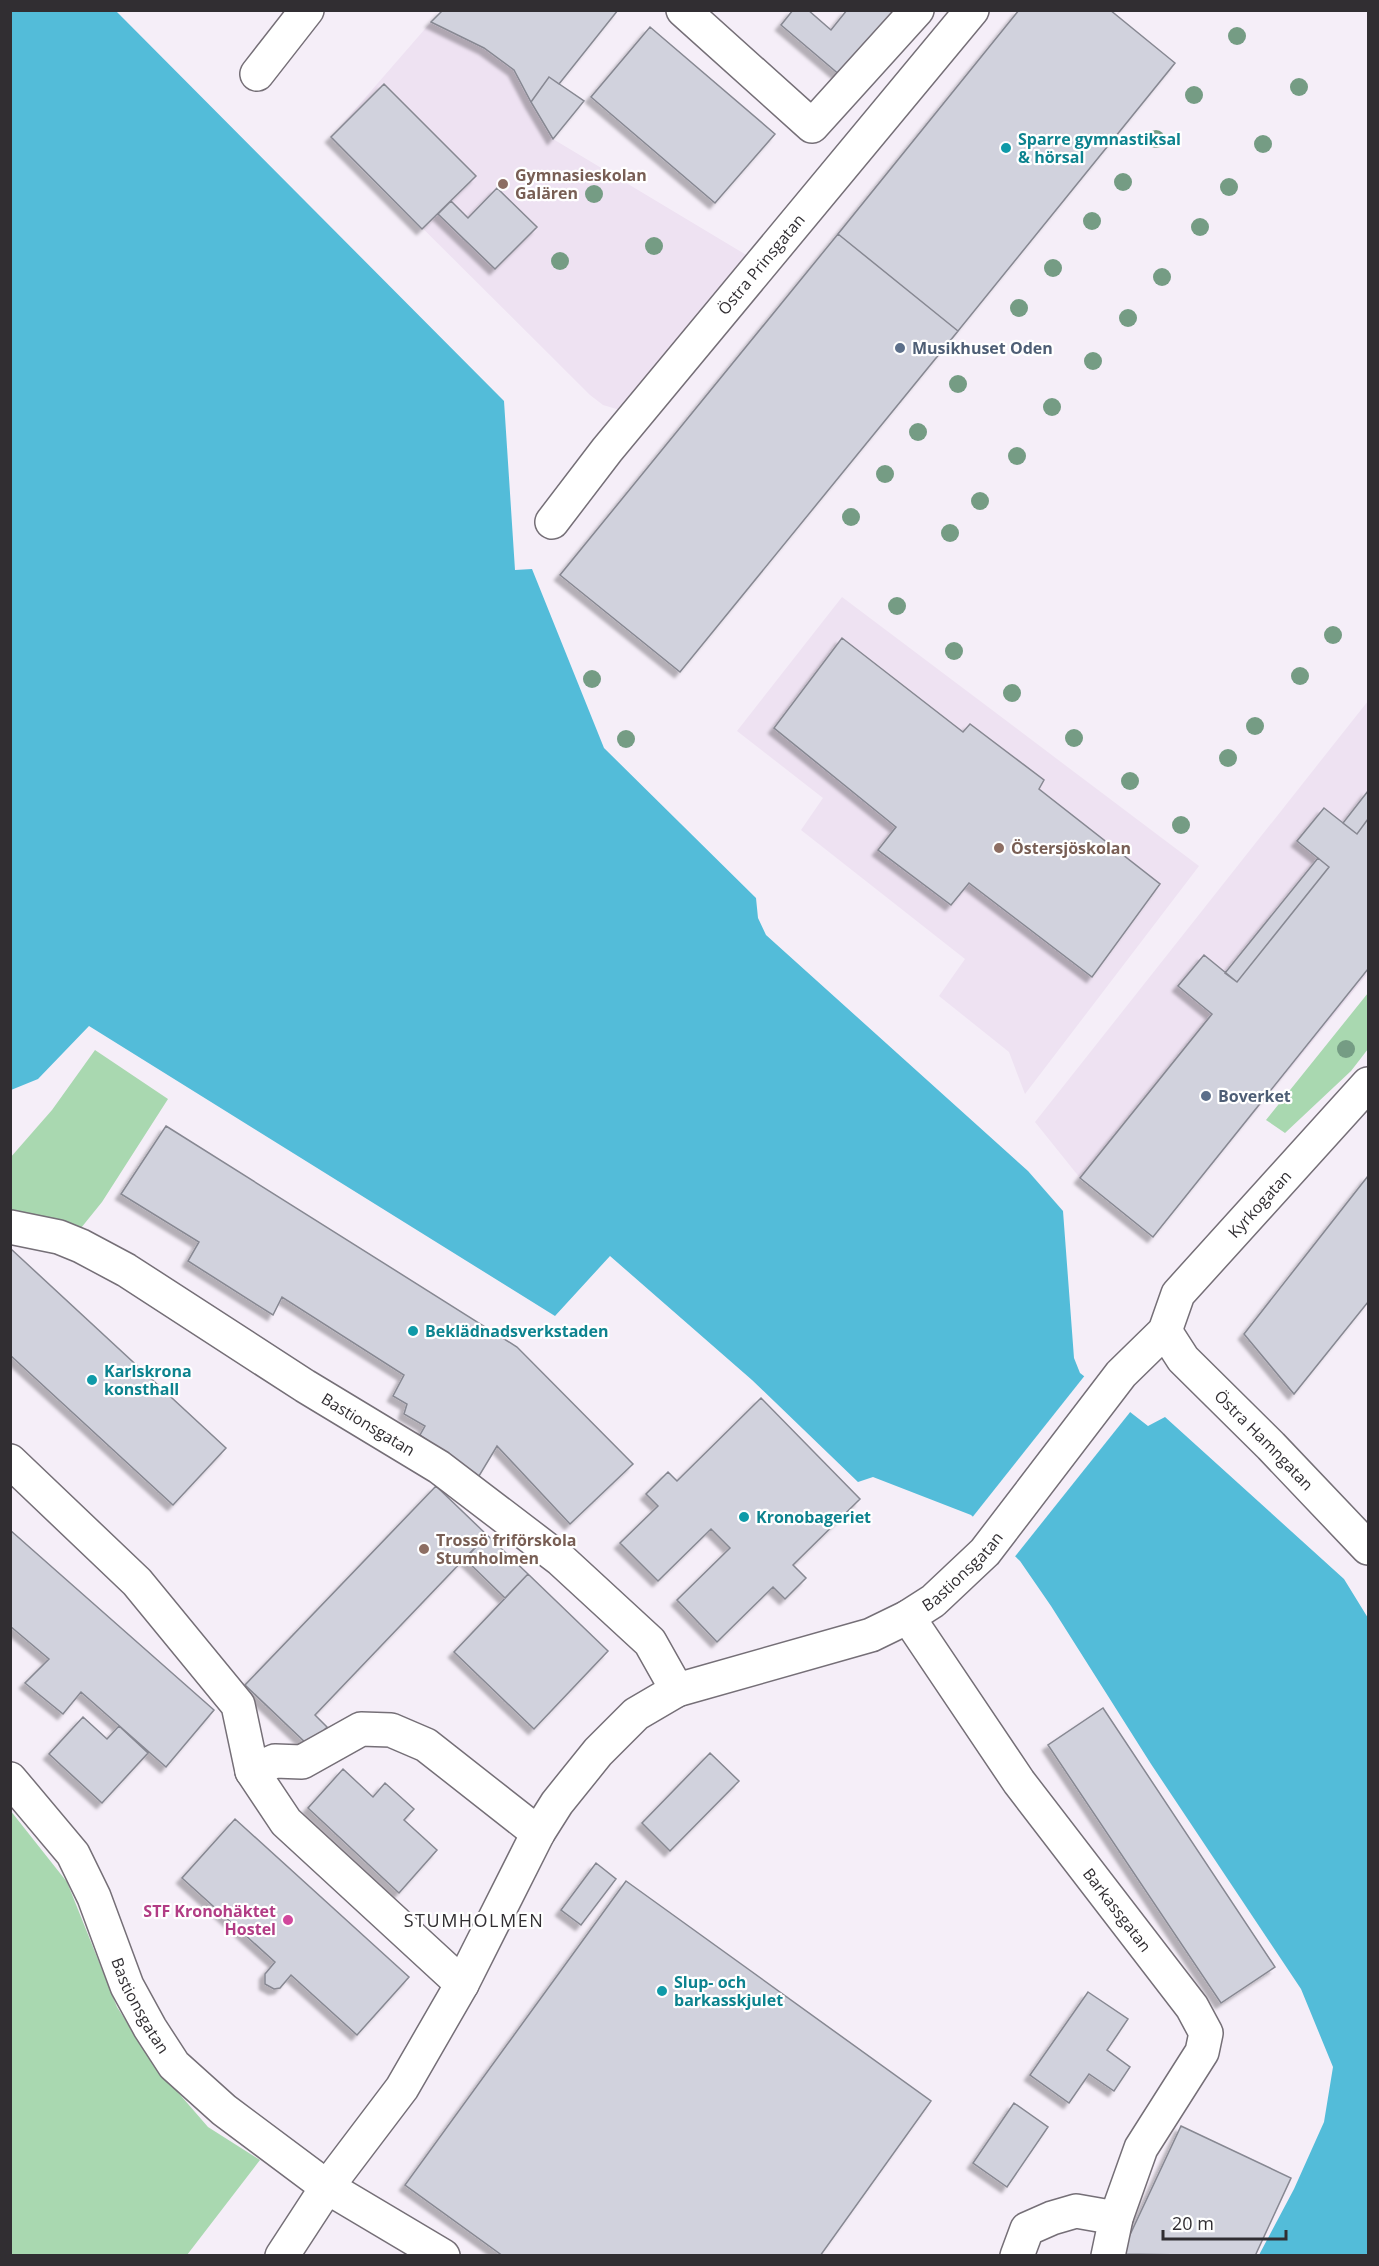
<svg xmlns="http://www.w3.org/2000/svg" width="1379" height="2266" font-family="'Open Sans',sans-serif">
  <style>
    .built { fill: #eee2f2 }
    .green { fill: #a9d8b0 }
    .water { fill: #53bcd9 }
    .pier { fill: #f5eef8 }
    .building { fill: #d1d2dd; stroke: #878892; stroke-width: 1.5; filter: url(#shadow) }
    .lines { fill: none; stroke-linecap: round; stroke-linejoin: round }
    .minor-casing { stroke: #756f77; stroke-width: 36 }
    .minor { stroke: #fff; stroke-width: 33 }
    .tree { fill: #759c84 }
    .culture-dot { fill: #0f9aa8; stroke: #fff; stroke-width: 2 }
    .education-dot { fill: #8d6e63; stroke: #fff; stroke-width: 2 }
    .service-dot { fill: #5c6f8a; stroke: #fff; stroke-width: 2 }
    .hotel-dot { fill: #d1479c; stroke: #fff; stroke-width: 2 }
    .labels { text-anchor: middle; dominant-baseline: central; stroke-width: 4.5; stroke-linejoin: round; paint-order: stroke }
    .culture-label { font-size: 16px; font-weight: bold; fill: #0d838f; stroke: #fff; text-anchor: start }
    .education-label { font-size: 16px; font-weight: bold; fill: #785e54; stroke: #fff; text-anchor: start }
    .street-label { font-size: 16px; fill: #312e32; stroke: #fff }
    .service-label { font-size: 16px; font-weight: bold; fill: #4e5e75; stroke: #fff; text-anchor: start }
    .hotel-label { font-size: 16px; font-weight: bold; fill: #b23c85; stroke: #fff; text-anchor: end }
    .neighbourhood-label { font-size: 18px; letter-spacing: 1.5px; fill: #312e32; stroke: #fff }
  </style>
  <defs>
    <filter id="shadow"><feDropShadow dx="-5.5" dy="5.5" stdDeviation="1.5" flood-color="#0004"/></filter>
  </defs>
  <rect width="100%" height="100%" fill="#f5eef8"/>
  <path class="built" d="M 431,22 L 484,48 L 514,70 L 553,139 L 748,256 L 620,410 L 603,405 L 590,395 L 331,137 Z
    M 842,597 L 1199,866 L 1025,1094 L 1009,1052 L 939,996 L 965,959 L 801,830 L 823,798 L 737,731 Z
    M 1368,701 L 1368,973 L 1153,1237 L 1080,1178 L 1035,1122 Z"/>
  <path class="green" d="M 1368,993 L 1368,1049 L 1351,1071 L 1285,1133 L 1266,1120 Z
    M 95,1050 L 168,1099 L 102,1202 L 81,1228 L 11,1214 L 10,1158 L 52,1110 Z
    M 10,1810 L 67,1882 L 117,2007 L 156,2067 L 208,2127 L 260,2160 L 187,2255 L 11,2255 Z"/>
  <path class="water" d="M 11,11 L 116,11 L 504,401 L 515,570 L 532,569 L 604,748 L 756,898 L 758,918 L 766,935 L 1028,1171 L 1063,1211 L 1074,1358 L 1080,1373 L 1148,1426 L 1165,1417 L 1344,1579 L 1368,1618 L 1368,2255 L 1259,2255 L 1294,2189 L 1324,2122 L 1333,2067 L 1301,1989 L 1151,1764 L 1051,1606 L 1020,1561 L 971,1515 L 873,1477 L 858,1482 L 752,1380 L 610,1256 L 555,1316 L 89,1026 L 38,1079 L 11,1090 Z"/>
  <path class="pier" d="M 1086,1374 L 1131,1411 L 1013,1559 L 971,1519 Z"/>
  <path class="building" d="M 443,10 L 618,10 L 559,84 L 549,77 L 531,102 L 514,70 L 484,48 L 431,22 Z
    M 793,10 L 808,10 L 831,30 L 847,10 L 897,10 L 841,76 L 781,25 Z
    M 1019,10 L 1110,10 L 1175,63 L 958,331 L 838,234 Z
    M 650,27 L 775,134 L 715,203 L 591,97 Z
    M 549,77 L 584,101 L 553,139 L 531,102 Z
    M 384,84 L 476,176 L 422,229 L 331,137 Z
    M 497,188 L 537,227 L 495,269 L 438,214 L 451,201 L 468,218 Z
    M 838,234 L 958,331 L 680,672 L 560,575 Z
    M 842,638 L 963,732 L 970,724 L 1044,780 L 1039,789 L 1160,884 L 1092,977 L 969,883 L 951,905 L 878,850 L 896,827 L 774,728 Z
    M 1368,791 L 1368,819 L 1357,834 L 1343,823 Z
    M 1324,808 L 1357,834 L 1368,819 L 1368,969 L 1153,1237 L 1080,1178 L 1212,1014 L 1178,986 L 1204,955 L 1237,982 L 1329,867 L 1297,841 Z
    M 1318,858 L 1329,867 L 1237,982 L 1225,973 Z
    M 166,1126 L 517,1347 L 633,1464 L 570,1524 L 497,1446 L 479,1476 L 420,1435 L 425,1426 L 404,1414 L 407,1404 L 393,1396 L 404,1375 L 282,1297 L 273,1315 L 188,1261 L 199,1242 L 121,1194 Z
    M 1368,1176 L 1368,1302 L 1294,1394 L 1244,1334 Z
    M 11,1249 L 226,1448 L 173,1505 L 10,1355 Z
    M 761,1398 L 860,1499 L 793,1565 L 806,1578 L 785,1599 L 773,1587 L 717,1642 L 677,1600 L 730,1548 L 711,1529 L 658,1581 L 620,1543 L 658,1506 L 646,1494 L 668,1472 L 677,1481 Z
    M 436,1486 L 487,1535 L 315,1715 L 327,1727 L 309,1746 L 245,1685 Z
    M 10,1530 L 214,1710 L 166,1767 L 81,1692 L 63,1714 L 25,1683 L 49,1659 L 10,1626 Z
    M 487,1535 L 528,1574 L 505,1598 L 465,1559 Z
    M 528,1574 L 608,1651 L 534,1729 L 454,1652 Z
    M 1103,1708 L 1275,1967 L 1221,2003 L 1048,1745 Z
    M 83,1717 L 107,1739 L 119,1726 L 148,1753 L 102,1803 L 49,1754 Z
    M 710,1753 L 739,1781 L 670,1851 L 642,1823 Z
    M 343,1769 L 373,1797 L 385,1783 L 414,1809 L 404,1820 L 437,1850 L 399,1893 L 308,1808 Z
    M 235,1819 L 409,1977 L 357,2035 L 291,1975 L 280,1988 L 274,1989 L 265,1984 L 265,1974 L 275,1962 L 182,1878 Z
    M 596,1863 L 616,1879 L 581,1925 L 561,1910 Z
    M 626,1881 L 931,2101 L 820,2256 L 503,2256 L 405,2185 Z
    M 1088,1992 L 1128,2019 L 1107,2050 L 1130,2067 L 1114,2091 L 1089,2074 L 1069,2103 L 1030,2075 Z
    M 1014,2103 L 1048,2127 L 1007,2187 L 973,2163 Z
    M 1181,2126 L 1291,2178 L 1255,2256 L 1121,2254 Z"/>
  <g class="lines">
    <g class="minor-casing">
      <g id="minor">
        <path d="M 683,10 L 812,126 L 917,10"/>
        <path d="M 257,74 L 307,10"/>
        <path id="s1" d="M 552,522 L 607,450 L 972,10"/>
        <path id="s2" d="M 10,1227 L 59,1237 L 81,1246 L 126,1270 L 305,1386 L 439,1467 L 561,1560 L 650,1642 L 677,1690"/>
        <path id="s3" d="M 1165,1331 L 1183,1359 L 1271,1446 L 1368,1548"/>
        <path d="M 10,1461 L 137,1582 L 238,1705 L 252,1771 L 286,1822 L 462,1984"/>
        <path id="s4" d="M 908,1617 L 1019,1782 L 1192,2007 L 1206,2033 L 1202,2052 L 1141,2148 L 1116,2218 L 1108,2256"/>
        <path d="M 252,1771 L 275,1761 L 302,1762 L 361,1729 L 391,1730 L 426,1745 L 538,1833"/>
        <path id="s5" d="M 10,1779 L 73,1854 L 94,1897 L 127,1986 L 150,2028 L 174,2065 L 224,2110 L 327,2187 L 443,2256"/>
        <path id="s6" d="M 282,2256 L 327,2187 L 402,2088 L 462,1984 L 538,1833 L 557,1803 L 598,1752 L 636,1714 L 677,1690 L 871,1635 L 908,1617 L 933,1601 L 985,1552 L 1121,1374 L 1165,1331 L 1178,1294 L 1368,1084"/>
        <path d="M 1017,2256 L 1027,2229 L 1052,2218 L 1076,2211 L 1116,2218"/>
      </g>
    </g>
    <use href="#minor" class="minor"/>
  </g>
  <g class="tree">
    <circle cx="1237" cy="36" r="9"/>
    <circle cx="1299" cy="87" r="9"/>
    <circle cx="1194" cy="95" r="9"/>
    <circle cx="1156" cy="139" r="9"/>
    <circle cx="1263" cy="144" r="9"/>
    <circle cx="1123" cy="182" r="9"/>
    <circle cx="1229" cy="187" r="9"/>
    <circle cx="594" cy="194" r="9"/>
    <circle cx="1092" cy="221" r="9"/>
    <circle cx="1200" cy="227" r="9"/>
    <circle cx="654" cy="246" r="9"/>
    <circle cx="560" cy="261" r="9"/>
    <circle cx="1053" cy="268" r="9"/>
    <circle cx="1162" cy="277" r="9"/>
    <circle cx="1019" cy="308" r="9"/>
    <circle cx="1128" cy="318" r="9"/>
    <circle cx="1093" cy="361" r="9"/>
    <circle cx="958" cy="384" r="9"/>
    <circle cx="1052" cy="407" r="9"/>
    <circle cx="918" cy="432" r="9"/>
    <circle cx="1017" cy="456" r="9"/>
    <circle cx="885" cy="474" r="9"/>
    <circle cx="980" cy="501" r="9"/>
    <circle cx="851" cy="517" r="9"/>
    <circle cx="950" cy="533" r="9"/>
    <circle cx="897" cy="606" r="9"/>
    <circle cx="1333" cy="635" r="9"/>
    <circle cx="954" cy="651" r="9"/>
    <circle cx="1300" cy="676" r="9"/>
    <circle cx="592" cy="679" r="9"/>
    <circle cx="1012" cy="693" r="9"/>
    <circle cx="1255" cy="726" r="9"/>
    <circle cx="1074" cy="738" r="9"/>
    <circle cx="626" cy="739" r="9"/>
    <circle cx="1228" cy="758" r="9"/>
    <circle cx="1130" cy="781" r="9"/>
    <circle cx="1181" cy="825" r="9"/>
    <circle cx="1346" cy="1049" r="9"/>
  </g>
  <g class="culture-dot">
    <circle cx="1006" cy="148" r="6"/>
    <circle cx="413" cy="1331" r="6"/>
    <circle cx="92" cy="1380" r="6"/>
    <circle cx="744" cy="1517" r="6"/>
    <circle cx="662" cy="1991" r="6"/>
  </g>
  <g class="education-dot">
    <circle cx="503" cy="184" r="6"/>
    <circle cx="999" cy="848" r="6"/>
    <circle cx="424" cy="1549" r="6"/>
  </g>
  <g class="service-dot">
    <circle cx="900" cy="348" r="6"/>
    <circle cx="1206" cy="1096" r="6"/>
  </g>
  <circle class="hotel-dot" cx="288" cy="1920" r="6"/>
  <g class="labels">
    <g class="culture-label">
      <text x="1018" y="139">Sparre gymnastiksal<tspan x="1018" dy="18">&amp; hörsal</tspan></text>
      <text x="425" y="1331">Beklädnadsverkstaden</text>
      <text x="104" y="1371">Karlskrona<tspan x="104" dy="18">konsthall</tspan></text>
      <text x="756" y="1517">Kronobageriet</text>
      <text x="674" y="1982">Slup- och<tspan x="674" dy="18">barkasskjulet</tspan></text>
    </g>
    <g class="education-label">
      <text x="515" y="175">Gymnasieskolan<tspan x="515" dy="18">Galären</tspan></text>
      <text x="1011" y="848">Östersjöskolan</text>
      <text x="436" y="1540">Trossö friförskola<tspan x="436" dy="18">Stumholmen</tspan></text>
    </g>
    <g class="street-label">
      <text stroke="none"><textPath href="#s1" startOffset="332">Östra Prinsgatan</textPath></text>
      <text stroke="none"><textPath href="#s6" startOffset="1488">Kyrkogatan</textPath></text>
      <text stroke="none"><textPath href="#s2" startOffset="412">Bastionsgatan</textPath></text>
      <text stroke="none"><textPath href="#s3" startOffset="148">Östra Hamngatan</textPath></text>
      <text stroke="none"><textPath href="#s6" startOffset="1012">Bastionsgatan</textPath></text>
      <text stroke="none"><textPath href="#s4" startOffset="360">Barkassgatan</textPath></text>
      <text stroke="none"><textPath href="#s5" startOffset="264">Bastionsgatan</textPath></text>
    </g>
    <g class="service-label">
      <text x="912" y="348">Musikhuset Oden</text>
      <text x="1218" y="1096">Boverket</text>
    </g>
    <g class="hotel-label">
      <text x="276" y="1911">STF Kronohäktet<tspan x="276" dy="18">Hostel</tspan></text>
    </g>
    <g class="neighbourhood-label">
      <text x="474" y="1920">STUMHOLMEN</text>
    </g>
  </g>
  <rect width="1379" height="2266" fill="none" stroke="#312e32" stroke-width="24"/>
  <path d="M1163 2230v9h123v-9" fill="none" stroke="#312e32" stroke-width="3"/>
  <text x="1172" y="2230" font-size="18" fill="#312e32" stroke="#ffffff" stroke-width="4.5" paint-order="stroke">20 m</text>
</svg>
